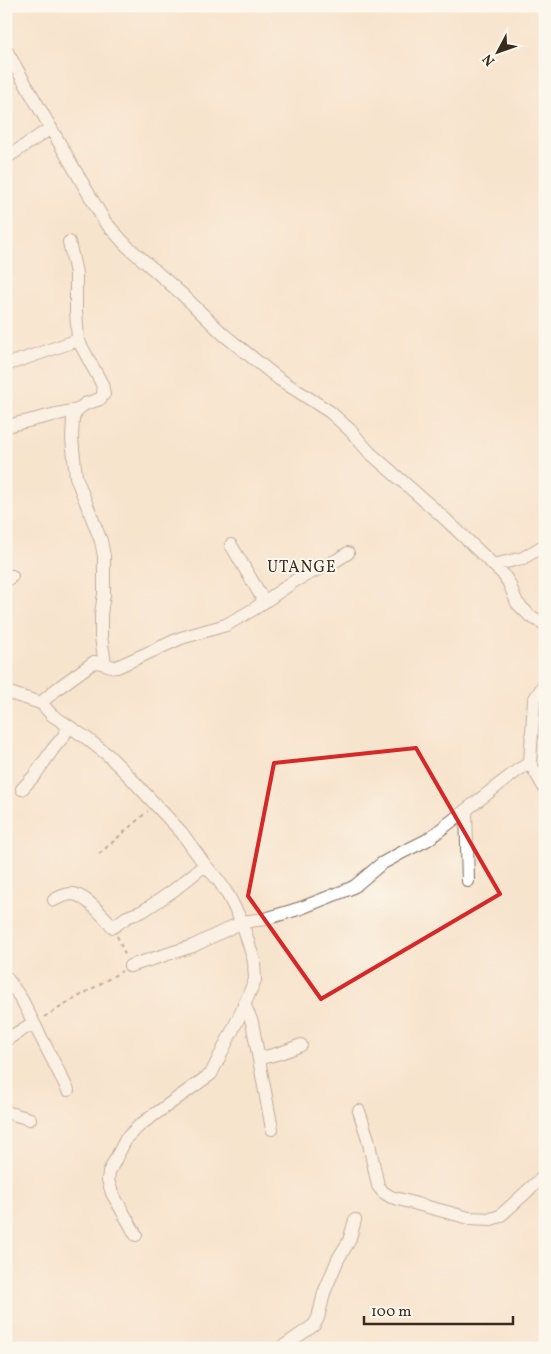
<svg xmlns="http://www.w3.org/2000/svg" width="551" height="1354" font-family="Vollkorn,serif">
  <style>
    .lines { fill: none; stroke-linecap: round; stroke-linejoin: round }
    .minor-casing { stroke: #7d6b5b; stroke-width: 14 }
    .path { stroke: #7d6b5b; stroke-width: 2; stroke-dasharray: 4 4; stroke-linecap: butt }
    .minor { stroke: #fff; stroke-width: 12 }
    .marked { fill: none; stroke: #d62828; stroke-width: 4; stroke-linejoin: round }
    .labels { text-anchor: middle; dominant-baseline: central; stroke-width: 4; stroke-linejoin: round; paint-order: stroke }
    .quarter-label { font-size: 16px; letter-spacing: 1px; fill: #3b2a1e; stroke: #fbf7ec }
  </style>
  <rect width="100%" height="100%" fill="#fbf7ec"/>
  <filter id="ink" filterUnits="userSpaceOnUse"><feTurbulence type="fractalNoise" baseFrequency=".02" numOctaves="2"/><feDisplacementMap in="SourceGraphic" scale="10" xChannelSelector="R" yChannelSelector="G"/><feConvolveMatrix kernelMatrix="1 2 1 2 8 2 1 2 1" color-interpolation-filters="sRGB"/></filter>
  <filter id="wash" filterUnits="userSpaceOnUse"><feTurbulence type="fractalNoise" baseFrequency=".0096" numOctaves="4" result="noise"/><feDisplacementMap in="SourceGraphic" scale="20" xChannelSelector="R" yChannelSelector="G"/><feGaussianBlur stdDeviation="1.12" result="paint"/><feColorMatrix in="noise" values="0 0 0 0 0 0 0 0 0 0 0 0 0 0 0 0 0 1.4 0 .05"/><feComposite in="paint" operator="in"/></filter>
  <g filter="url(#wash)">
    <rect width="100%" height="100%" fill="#f7e4cd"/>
  </g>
  <g filter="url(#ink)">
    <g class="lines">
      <g class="minor-casing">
        <path id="minor" d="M 6,50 L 72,165 L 105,222 L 127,246 L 184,296 L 223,334 L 279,379 L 330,412 L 350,430 L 369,452 L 442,516 L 503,574 L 509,583 L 517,603 L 530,616 L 545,624
          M 6,158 L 51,128
          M 69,242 L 76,273 L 76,311 L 78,340 L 102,384 L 104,394 L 100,399 L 85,404 L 77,410 L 73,418 L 72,439 L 76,477 L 101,541 L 104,556 L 104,594 L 101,614 L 101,637 L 105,664
          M 6,365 L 78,340
          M 6,426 C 30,421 53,414 77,410
          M 231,545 L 264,601
          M 493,565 L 523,558 L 545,545
          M 6,581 L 12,576
          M 545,683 L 534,700 L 530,763 L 545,789
          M 6,692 L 41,703 L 58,688 L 94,662 C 102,661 108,667 117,667 L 181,638 L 226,625 L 254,609 L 296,580 L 337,560 L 348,553
          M 41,703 L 52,715 L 85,737 L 109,756 L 127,774 L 182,833 L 205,865 L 219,881 L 228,895 L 242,922 L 254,961 L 255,980 L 239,1017 L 211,1074 L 140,1125 L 126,1139 L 109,1172 L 108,1180 L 112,1193 L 136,1235
          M 22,789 L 35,775 L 53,749 L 63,737 L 69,726
          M 468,881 L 466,810 L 518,770 L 530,763
          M 54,900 C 60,897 69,892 77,895 C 90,900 104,917 113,927 L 127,917 L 143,911 L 158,901 L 174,890 L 205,865
          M 130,966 L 193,946 L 242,922 L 265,919 L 301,908 L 349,889 L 355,886 L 381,864 L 401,853 L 427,840 L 466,810
          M 6,977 L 22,1000 L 68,1090
          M 244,1004 L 252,1022 L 272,1129
          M 6,1040 L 33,1023
          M 259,1058 C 274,1056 287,1051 301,1045
          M 359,1111 L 368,1139 L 378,1186 L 383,1192 L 391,1197 L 469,1218 L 491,1219 L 500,1216 L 545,1175
          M 6,1112 L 30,1119
          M 281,1348 L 314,1325 L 318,1318 L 324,1293 L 338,1259 L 349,1241 L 355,1220"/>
      </g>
      <path class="path" d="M 99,854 L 148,811
        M 117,936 L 126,957
        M 44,1017 L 122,971"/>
      <use href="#minor" class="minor"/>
    </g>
  </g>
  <path d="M0 0H551V1354H0ZM 416,748 L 500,894 L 321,999 L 248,896 L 274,763 Z" fill="#f7e4cd" fill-opacity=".55" fill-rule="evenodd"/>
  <path class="marked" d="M 416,748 L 500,894 L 321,999 L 248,896 L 274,763 Z"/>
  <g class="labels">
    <g class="quarter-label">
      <text x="302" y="568">UTANGE</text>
    </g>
  </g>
  <rect width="551" height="1354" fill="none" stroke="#fbf7ec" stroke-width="25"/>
  <g transform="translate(498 52) rotate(229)" stroke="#fbf7ec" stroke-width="4" paint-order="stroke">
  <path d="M0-4L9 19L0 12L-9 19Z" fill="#3b2a1e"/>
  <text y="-8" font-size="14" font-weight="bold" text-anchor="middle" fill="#3b2a1e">N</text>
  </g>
  <path d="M364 1316v8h149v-8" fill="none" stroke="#3b2a1e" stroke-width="2.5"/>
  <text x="371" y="1316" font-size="15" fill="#3b2a1e" stroke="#fbf7ec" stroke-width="4" paint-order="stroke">100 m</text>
</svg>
